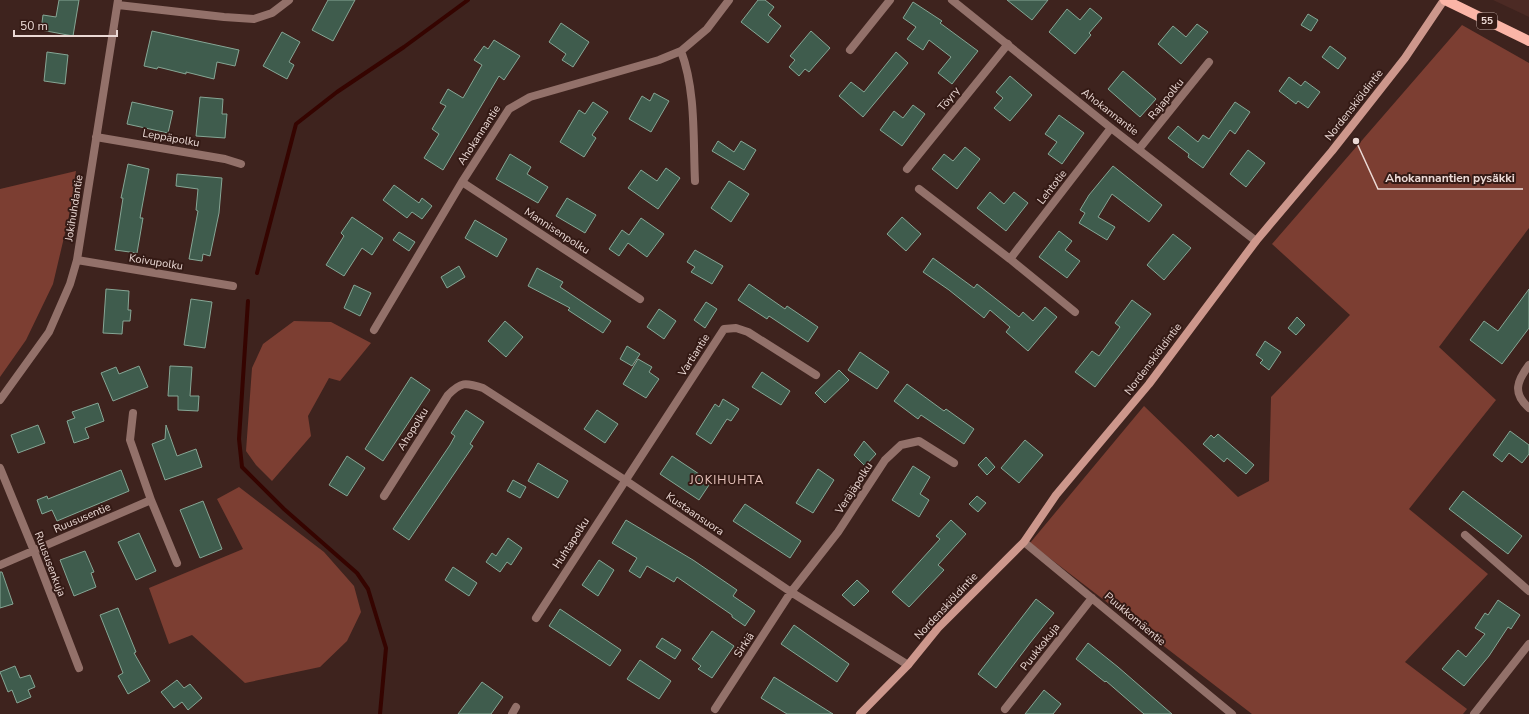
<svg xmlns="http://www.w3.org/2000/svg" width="1529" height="714" font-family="'Nunito Sans',sans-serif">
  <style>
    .built { fill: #4c2a24 }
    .green { fill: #7c3e32 }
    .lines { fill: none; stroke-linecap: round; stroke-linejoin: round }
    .stream { stroke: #350400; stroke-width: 4 }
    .building { fill: #3f5c4d; stroke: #86a695 }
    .minor { stroke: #93716a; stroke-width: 8 }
    .secondary { stroke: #cd978c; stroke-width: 8 }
    .primary { stroke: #fbb5a7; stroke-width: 10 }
    .labels { text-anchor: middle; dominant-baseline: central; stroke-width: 4; stroke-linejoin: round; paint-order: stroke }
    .shield { fill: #341a15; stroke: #b4a09b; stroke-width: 1 }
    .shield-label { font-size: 10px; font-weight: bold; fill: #ebd9d5 }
    .street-label { font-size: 11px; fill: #ebd9d5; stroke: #341a15 }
    .neighbourhood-label { font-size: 12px; letter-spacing: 1px; fill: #ebc7bf; stroke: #341a15 }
    .leader { fill: none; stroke: #ebd9d5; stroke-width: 1.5 }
    .callout-dot { fill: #ebd9d5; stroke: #341a15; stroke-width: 1.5 }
    .callout-label { font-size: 12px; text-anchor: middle; font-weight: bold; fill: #ebd9d5; stroke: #341a15; stroke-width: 4; stroke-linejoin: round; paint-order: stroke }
  </style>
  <rect width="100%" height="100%" fill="#3e231e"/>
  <path class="built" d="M 1493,0 L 1529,0 L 1529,17 Z"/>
  <path class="green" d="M 1462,25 L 1529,63 L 1529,228 L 1439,347 L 1496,400 L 1409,509 L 1488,574 L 1405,662 L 1467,709 L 1463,714 L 1252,714 L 1030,543 L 1144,406 L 1238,497 L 1269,481 L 1271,397 L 1350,315 L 1272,244 Z
    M 76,171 L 70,212 L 53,284 L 26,340 L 0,377 L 0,189 Z
    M 294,321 L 331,322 L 371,343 L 340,381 L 329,378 L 308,416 L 311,436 L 272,481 L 256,465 L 246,451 L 252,368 L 263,344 Z
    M 239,487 L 324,552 L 354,586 L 361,612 L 347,641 L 320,667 L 245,683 L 192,635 L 169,644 L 149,588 L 243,549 L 217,499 Z"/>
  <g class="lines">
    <path class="stream" d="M 257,273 L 296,124 L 337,92 L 404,47 L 468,0
      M 248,301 L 239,439 L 242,467 L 284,509 L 357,573 L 368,589 L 386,648 L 380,714"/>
  </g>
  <path class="building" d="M 59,0 L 79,0 L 73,36 L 41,30 L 43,15 L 56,17 Z
    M 328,0 L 355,0 L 333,41 L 312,30 Z
    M 758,0 L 765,0 L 774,7 L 768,15 L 781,26 L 768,43 L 741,22 Z
    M 1007,0 L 1048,0 L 1032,20 Z
    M 913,2 L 942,21 L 940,23 L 978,51 L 952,84 L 938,73 L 951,57 L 929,40 L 923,50 L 907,39 L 916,27 L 903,18 Z
    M 1090,8 L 1102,18 L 1089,33 L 1091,35 L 1075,54 L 1049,32 L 1067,9 L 1080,20 Z
    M 1308,14 L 1318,20 L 1311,31 L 1301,25 Z
    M 561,23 L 589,42 L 573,67 L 562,60 L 566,54 L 549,42 Z
    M 1197,24 L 1208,32 L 1181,64 L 1158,44 L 1173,26 L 1186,37 Z
    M 152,31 L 239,50 L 235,66 L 217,62 L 214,79 L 186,72 L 186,74 L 158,67 L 157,69 L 144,66 Z
    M 811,31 L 830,48 L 809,72 L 805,69 L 799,76 L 789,67 L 795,60 L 790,56 Z
    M 282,32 L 300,42 L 289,62 L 294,65 L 287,79 L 263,66 Z
    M 494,40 L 520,56 L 504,80 L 499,76 L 443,170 L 424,158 L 439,134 L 432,129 L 446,106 L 440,103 L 448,89 L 463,98 L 482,65 L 474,60 L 484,46 L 488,49 Z
    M 1330,46 L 1346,58 L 1338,69 L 1322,57 Z
    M 47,52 L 68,55 L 65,84 L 44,81 Z
    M 896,52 L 908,63 L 863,117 L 839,96 L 851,82 L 864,92 Z
    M 1123,71 L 1156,99 L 1140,117 L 1108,89 Z
    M 1010,76 L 1032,95 L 1010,121 L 994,108 L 1003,98 L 996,92 Z
    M 1289,77 L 1301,86 L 1305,81 L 1320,92 L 1308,108 L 1298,101 L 1296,104 L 1279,91 Z
    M 654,93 L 669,101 L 651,132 L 629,119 L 642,96 L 650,101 Z
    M 200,97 L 223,99 L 222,114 L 227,114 L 225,138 L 196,136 Z
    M 132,102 L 173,111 L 168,133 L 127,124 Z
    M 593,102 L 608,112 L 592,135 L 596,138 L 584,157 L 560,142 L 579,110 L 585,114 Z
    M 1235,102 L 1250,112 L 1235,134 L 1230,130 L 1203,168 L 1188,157 L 1189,154 L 1168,138 L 1178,126 L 1198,142 L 1203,135 L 1209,139 Z
    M 913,105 L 925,114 L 902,146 L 880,130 L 894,111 L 903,118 Z
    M 1059,115 L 1084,133 L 1062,164 L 1048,154 L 1057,142 L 1045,134 Z
    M 718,141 L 734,152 L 741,141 L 756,150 L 744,170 L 712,151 Z
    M 965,147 L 980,159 L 957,189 L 932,169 L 944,154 L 953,161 Z
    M 1248,150 L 1265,163 L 1246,187 L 1230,174 Z
    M 510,154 L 531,167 L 527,174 L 548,187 L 538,203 L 496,179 Z
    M 128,164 L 149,169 L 140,218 L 143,218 L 137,253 L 115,250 L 123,198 L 121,198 Z
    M 1113,166 L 1162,205 L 1149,222 L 1112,194 L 1098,217 L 1115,227 L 1107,240 L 1079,223 L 1085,213 L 1080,210 L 1089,195 Z
    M 666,168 L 680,178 L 658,209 L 628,188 L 641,170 L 657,181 Z
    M 177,174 L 222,178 L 219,213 L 210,256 L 203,254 L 202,261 L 189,259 L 198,211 L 196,210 L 198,189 L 176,186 Z
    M 729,181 L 749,194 L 731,222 L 711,208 Z
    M 394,185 L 419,203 L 422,198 L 432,206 L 422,219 L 412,212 L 407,218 L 383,200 Z
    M 990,192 L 1004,204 L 1014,192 L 1028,203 L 1006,231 L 977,208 Z
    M 567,198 L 596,215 L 585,233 L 556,216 Z
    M 352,217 L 383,238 L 372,255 L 362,248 L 344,276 L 326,265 L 344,236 L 341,233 Z
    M 902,217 L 921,234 L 906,251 L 887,234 Z
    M 641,218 L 664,234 L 647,257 L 628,243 L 619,256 L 609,249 L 622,230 L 629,235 Z
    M 475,220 L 507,239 L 497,257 L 465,238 Z
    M 1059,231 L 1072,241 L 1065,250 L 1080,261 L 1067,278 L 1039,257 Z
    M 399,232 L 415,242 L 409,251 L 393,240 Z
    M 1173,234 L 1191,248 L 1164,280 L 1147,265 Z
    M 695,250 L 723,266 L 712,284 L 691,272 L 695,267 L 687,262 Z
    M 933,258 L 974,288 L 977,284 L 1019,317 L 1023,312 L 1033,321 L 1045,307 L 1057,317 L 1028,351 L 1006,332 L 1010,327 L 990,310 L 984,318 L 949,290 L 923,272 Z
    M 459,266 L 465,277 L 447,288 L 441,277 Z
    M 537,268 L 563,282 L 560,287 L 611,321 L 603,333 L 568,310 L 570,308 L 528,286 Z
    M 749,284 L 785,309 L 787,306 L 818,327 L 808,342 L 769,316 L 767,319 L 738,300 Z
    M 354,285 L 371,293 L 360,316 L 344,308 Z
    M 106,289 L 129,291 L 128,310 L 131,310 L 130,321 L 123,321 L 122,334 L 103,333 Z
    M 1529,289 L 1529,328 L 1502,364 L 1470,340 L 1484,321 L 1498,331 Z
    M 191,299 L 212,302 L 205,348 L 184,345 Z
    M 1132,300 L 1151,314 L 1095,387 L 1075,372 L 1092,351 L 1099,356 L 1120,327 L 1115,323 Z
    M 706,302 L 717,309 L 705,328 L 694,320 Z
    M 659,309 L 676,321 L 664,339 L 647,327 Z
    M 1297,317 L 1305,325 L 1296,335 L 1288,328 Z
    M 505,321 L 523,337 L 506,357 L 488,341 Z
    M 1265,341 L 1281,352 L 1269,370 L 1260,363 L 1263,360 L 1256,355 Z
    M 627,346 L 640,354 L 632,366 L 620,359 Z
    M 860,352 L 889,372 L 877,389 L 848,370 Z
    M 638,359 L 652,367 L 649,372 L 659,379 L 646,398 L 623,384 Z
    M 139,366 L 148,387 L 113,401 L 101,373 L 116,367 L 119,374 Z
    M 170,366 L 192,367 L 190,396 L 199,396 L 198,411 L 178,410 L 178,396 L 168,396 Z
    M 839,370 L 849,380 L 825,403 L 815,393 Z
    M 762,372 L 790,391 L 781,405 L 752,387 Z
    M 411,377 L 430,390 L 383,461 L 365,449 Z
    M 907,384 L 944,411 L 946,409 L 974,429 L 964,444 L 921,415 L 918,419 L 894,401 Z
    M 723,399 L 739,409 L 731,421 L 727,419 L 711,444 L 696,434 L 715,404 L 719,407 Z
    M 98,403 L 104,421 L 85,428 L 89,438 L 74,443 L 67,421 L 75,418 L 72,412 Z
    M 466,410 L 484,422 L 470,444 L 473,446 L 409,540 L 393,529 L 450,445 L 455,436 L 451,433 Z
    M 597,410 L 618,424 L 605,443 L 584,429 Z
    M 38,425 L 45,443 L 18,453 L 11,435 Z
    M 166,425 L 177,456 L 196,449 L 202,467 L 165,480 L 152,444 L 165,439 Z
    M 1510,431 L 1529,445 L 1529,454 L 1522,463 L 1509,453 L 1502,462 L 1493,455 Z
    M 1218,434 L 1254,465 L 1246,474 L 1227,458 L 1224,462 L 1203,444 L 1211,435 L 1214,438 Z
    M 1025,440 L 1043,455 L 1019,483 L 1001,468 Z
    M 864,441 L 876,454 L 865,466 L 854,455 Z
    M 347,456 L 365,468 L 347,496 L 329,485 Z
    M 672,456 L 711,482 L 699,500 L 660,474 Z
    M 986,457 L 995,467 L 987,475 L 978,465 Z
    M 538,463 L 568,481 L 558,498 L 528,481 Z
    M 913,466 L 930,477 L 920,494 L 929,500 L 919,517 L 892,500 Z
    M 818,469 L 834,480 L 813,513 L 796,503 Z
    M 121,470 L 129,491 L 57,521 L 52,510 L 42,514 L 37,500 L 47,496 L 48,499 Z
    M 513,480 L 526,487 L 520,498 L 507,491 Z
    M 1463,491 L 1522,536 L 1508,554 L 1449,509 Z
    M 977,496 L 986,503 L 978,512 L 969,504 Z
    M 203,501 L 222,549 L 200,558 L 180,510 Z
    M 745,504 L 801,541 L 790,558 L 733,521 Z
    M 626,520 L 693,560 L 737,590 L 733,596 L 755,611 L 745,626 L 732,617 L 732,615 L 677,577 L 674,582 L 647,566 L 640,578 L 629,571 L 637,558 L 612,543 Z
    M 951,520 L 966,534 L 938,565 L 944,570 L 909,607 L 892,592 L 940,539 L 936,536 Z
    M 139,533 L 156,571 L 136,580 L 118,542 Z
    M 508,538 L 522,548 L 511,565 L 507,562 L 500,572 L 486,562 L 492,553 L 496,556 Z
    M 85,551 L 94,572 L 91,573 L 96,587 L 74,596 L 60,560 Z
    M 599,560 L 614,570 L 598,596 L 582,585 Z
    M 453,567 L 477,583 L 469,596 L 445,580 Z
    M 0,572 L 2,572 L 13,604 L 0,608 Z
    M 857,580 L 869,591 L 854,606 L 842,595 Z
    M 1036,599 L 1054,613 L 1030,643 L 996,688 L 978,674 Z
    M 1498,600 L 1520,615 L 1511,629 L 1508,627 L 1489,656 L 1464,686 L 1442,669 L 1458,650 L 1466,657 L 1485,634 L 1475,628 L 1485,613 L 1488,615 Z
    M 118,608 L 136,652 L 134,653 L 150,681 L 128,694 L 118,676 L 123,673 L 100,615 Z
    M 560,609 L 621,650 L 610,666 L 549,626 Z
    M 794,625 L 849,664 L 837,682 L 781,644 Z
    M 712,631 L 734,646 L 712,678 L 698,669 L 701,666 L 692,659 Z
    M 662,638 L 681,650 L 675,659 L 656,647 Z
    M 1088,643 L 1118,667 L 1172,714 L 1144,714 L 1106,681 L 1105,682 L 1076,659 Z
    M 640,660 L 671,681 L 659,699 L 627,679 Z
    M 15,666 L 20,678 L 30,675 L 35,687 L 28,690 L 31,697 L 17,703 L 12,690 L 8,692 L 0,672 Z
    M 774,677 L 833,714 L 787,714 L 761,698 Z
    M 177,680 L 184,688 L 190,684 L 202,698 L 188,710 L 182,702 L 174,708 L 161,692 Z
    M 482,682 L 503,697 L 491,714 L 458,714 Z
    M 1044,690 L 1061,704 L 1053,714 L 1025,714 Z"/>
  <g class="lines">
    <path class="minor" d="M 952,0 L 1111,128 L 1256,241
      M 118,5 L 224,17 L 254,19 L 272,13 L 289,0
      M 850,50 L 890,0
      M 681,51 C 696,91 693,139 695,181
      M 96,137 L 225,159 L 241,164
      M 1139,149 L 1209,62
      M 907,169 L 1008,44
      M 462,182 L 640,299
      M 919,189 L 1010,259 L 1075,312
      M 1010,259 L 1111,128
      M 77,260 L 233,286
      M 374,330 L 462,182 L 509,109 L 530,97 L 659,60 L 681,51 L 707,29 L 729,0
      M 1529,365 C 1517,381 1512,393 1529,408
      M 0,400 L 49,332 L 70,284 L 77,260 L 118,0
      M 133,413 L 130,440 L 151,500
      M 0,468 L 34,551 L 79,668
      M 384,496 L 448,395 C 461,382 465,382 483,388 L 625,480 L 791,592 L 908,665
      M 1465,535 L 1529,591
      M 1024,542 L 1232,714
      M 0,565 L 151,500 L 177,563
      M 536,618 L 724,329 L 736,328 L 748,332 L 816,375
      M 715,709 L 791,592 L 838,532 L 885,460 L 901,445 L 919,441 L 954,463
      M 1005,709 L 1092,598
      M 512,714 L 516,707
      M 1474,714 L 1529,644"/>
    <path class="secondary" d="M 860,714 L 908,665 L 938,628 L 1024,542 L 1056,495 L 1149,384 L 1256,241 L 1332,151 L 1405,58 L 1444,0"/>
    <path class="primary" d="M 1445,0 L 1529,41"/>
  </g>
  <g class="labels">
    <rect class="shield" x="1477" y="13" width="20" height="16" rx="3"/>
    <g class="shield-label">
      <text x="1487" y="21">55</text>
    </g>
    <g class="street-label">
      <text transform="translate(949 99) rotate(-51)">Töyry</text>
      <text transform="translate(1166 99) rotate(-51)">Rajapolku</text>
      <text transform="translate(1354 105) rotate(-52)">Nordenskiöldintie</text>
      <text transform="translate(1110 112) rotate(38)">Ahokannantie</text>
      <text transform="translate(479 135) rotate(-57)">Ahokannantie</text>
      <text transform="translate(171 138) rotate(10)">Leppäpolku</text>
      <text transform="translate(1052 187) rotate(-52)">Lehtotie</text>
      <text transform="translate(74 208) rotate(-81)">Jokihuhdantie</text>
      <text transform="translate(557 231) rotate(33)">Mannisenpolku</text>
      <text transform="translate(156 262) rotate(9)">Koivupolku</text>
      <text transform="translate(694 355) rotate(-57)">Vartiantie</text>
      <text transform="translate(1153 359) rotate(-53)">Nordenskiöldintie</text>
      <text transform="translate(413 429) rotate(-58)">Ahopolku</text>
      <text transform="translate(854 488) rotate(-57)">Veräjäpolku</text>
      <text transform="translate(695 514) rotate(34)">Kustaansuora</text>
      <text transform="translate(82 518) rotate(-23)">Ruususentie</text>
      <text transform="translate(571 543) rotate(-57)">Huhtapolku</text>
      <text transform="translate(50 564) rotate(69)">Ruususenkuja</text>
      <text transform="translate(946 606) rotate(-47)">Nordenskiöldintie</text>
      <text transform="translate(1135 619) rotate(40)">Puukkomäentie</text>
      <text transform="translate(744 645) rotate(-57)">Sirkiä</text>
      <text transform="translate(1040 647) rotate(-52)">Puukkokuja</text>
    </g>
    <g class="neighbourhood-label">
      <text x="727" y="480">JOKIHUHTA</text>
    </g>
  </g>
  <path class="leader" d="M1356 141L1378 189H1523"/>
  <circle class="callout-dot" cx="1356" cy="141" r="4"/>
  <g class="callout-label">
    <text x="1450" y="182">Ahokannantien pysäkki</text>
  </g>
  <path d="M14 30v6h103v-6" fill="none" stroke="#ebd9d5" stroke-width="2"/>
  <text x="20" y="30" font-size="12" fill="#ebd9d5" stroke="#341a15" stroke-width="3" paint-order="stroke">50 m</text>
</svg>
